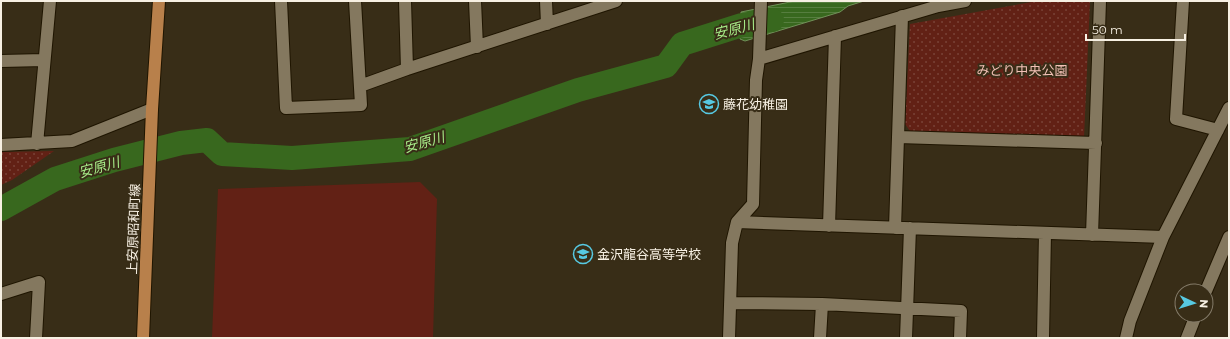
<svg xmlns="http://www.w3.org/2000/svg" width="1230" height="339" font-family="Montserrat,'Noto Sans JP',sans-serif">
  <style>
    .grass { fill: #622115 }
    .park { fill: url(#park-dots) }
    .water { fill: url(#water-rules); stroke: #719159 }
    .lines { fill: none; stroke-linecap: round; stroke-linejoin: round }
    .river { stroke: #38681e; stroke-width: 24 }
    .minor-casing { stroke: #1f1501; stroke-width: 14 }
    .major-casing { stroke: #1f1501; stroke-width: 14 }
    .minor { stroke: #84785f; stroke-width: 12 }
    .major { stroke: #b8804b; stroke-width: 12 }
    .labels { text-anchor: middle; dominant-baseline: central; stroke-width: 4; stroke-linejoin: round; paint-order: stroke }
    .park-label { font-size: 13px; fill: #f2c1b6; stroke: #382d17 }
    .poi-label { font-size: 13px; fill: #f7f0e3; stroke: #382d17; text-anchor: start }
    .street-label { font-size: 13px; fill: #f7f0e3; stroke: #382d17 }
    .water-label { font-size: 14px; font-style: italic; fill: #a6ea87; stroke: #382d17 }
  </style>
  <defs>
    <pattern id="park-dots" width="8" height="8" patternUnits="userSpaceOnUse"><rect width="8" height="8" fill="#622115"/><path d="M2 2h.1M6 6h.1" fill="none" stroke="#794237" stroke-width="1.8" stroke-linecap="round"/></pattern>
    <pattern id="water-rules" width="6" height="5" patternUnits="userSpaceOnUse"><rect width="6" height="5" fill="#38681e"/><path d="M0 2.5h6" fill="none" stroke="#567e3f"/></pattern>
  </defs>
  <rect width="100%" height="100%" fill="#382d17"/>
  <path class="grass" d="M 420,182 L 437,199 L 433,338 L 212,338 L 218,189 Z"/>
  <path class="park" d="M 1037,1 L 1090,1 L 1084,138 L 910,131 L 905,124 L 910,24 Z
    M 54,151 L 12,180 L 1,185 L 1,152 Z"/>
  <path class="water" d="M 795,1 L 864,1 L 848,6 L 840,12 L 745,41 L 740,39 L 741,12 Z"/>
  <g class="lines">
    <path class="river" d="M 1,209 L 55,179 L 114,160 L 181,143 L 207,140 L 222,154 L 292,158 L 410,149 L 578,90 L 666,66 L 682,44 L 742,25 L 772,20"/>
    <g class="minor-casing">
      <path id="minor" d="M 281,1 L 286,108 L 361,105 L 355,1
        M 405,1 L 407,69 L 616,1
        M 475,1 L 477,47
        M 546,1 L 547,24
        M 1183,1 L 1176,119 L 1218,130
        M 759,59 L 761,1
        M 1,61 L 44,60
        M 360,86 L 407,69
        M 898,137 L 1096,143
        M 37,144 L 50,1
        M 1,145 L 72,141 L 152,109
        M 737,222 L 1163,237
        M 829,226 L 835,36
        M 895,228 L 902,16
        M 1092,235 L 1100,1
        M 1206,291 L 1229,237
        M 1,294 L 39,282 L 36,338
        M 730,303 L 822,304 L 820,338
        M 822,304 L 961,311 L 960,338
        M 729,338 L 732,243 L 737,222 L 753,204 L 756,80 L 759,59 L 938,6 L 965,1
        M 906,338 L 910,228
        M 1043,338 L 1045,233
        M 1126,338 L 1130,321 L 1163,237 L 1229,108
        M 1187,338 L 1196,315"/>
    </g>
    <g class="major-casing">
      <path id="major" d="M 143,338 L 152,109 L 159,1"/>
    </g>
    <use href="#minor" class="minor"/>
    <use href="#major" class="major"/>
  </g>
  <defs>
    <g id="school-ring" transform="scale(1)"><circle r="9.5" fill="#382d17" stroke="#57c9e2" stroke-width="1.5"/><path d="M0-5L7-2L0 1L-7-2ZM-4 1L0 2.5L4 1V4Q0 6-4 4Z" fill="#57c9e2"/></g>
  </defs>
  <g fill-rule="evenodd">
    <use href="#school-ring" x="709" y="104"/>
    <use href="#school-ring" x="583" y="254"/>
  </g>
  <g class="labels">
    <g class="park-label">
      <text x="1022" y="70">みどり中央公園</text>
    </g>
    <g class="poi-label">
      <text x="723" y="104">藤花幼稚園</text>
      <text x="597" y="254">金沢龍谷高等学校</text>
    </g>
    <g class="street-label">
      <text transform="translate(133 229) rotate(-88)">上安原昭和町線</text>
    </g>
    <g class="water-label">
      <text transform="translate(734 29) rotate(-15)">安原川</text>
      <text transform="translate(424 142) rotate(-16)">安原川</text>
      <text transform="translate(99 167) rotate(-16)">安原川</text>
    </g>
  </g>
  <rect width="1230" height="339" fill="none" stroke="#f7f0e3" stroke-width="4"/>
  <g transform="translate(1194 303) rotate(94)"><circle r="19" fill="#382d17" stroke="#847b69"/>
  <path d="M0-3L7 15L0 10L-7 15Z" fill="#57c9e2"/>
  <text y="-6" font-size="11" font-weight="bold" text-anchor="middle" fill="#f7f0e3">N</text>
  </g>
  <path d="M1086 34v6h99v-6" fill="none" stroke="#f7f0e3" stroke-width="2"/>
  <text x="1092" y="34" font-size="12" fill="#f7f0e3" stroke="#382d17" stroke-width="3" paint-order="stroke">50 m</text>
</svg>
